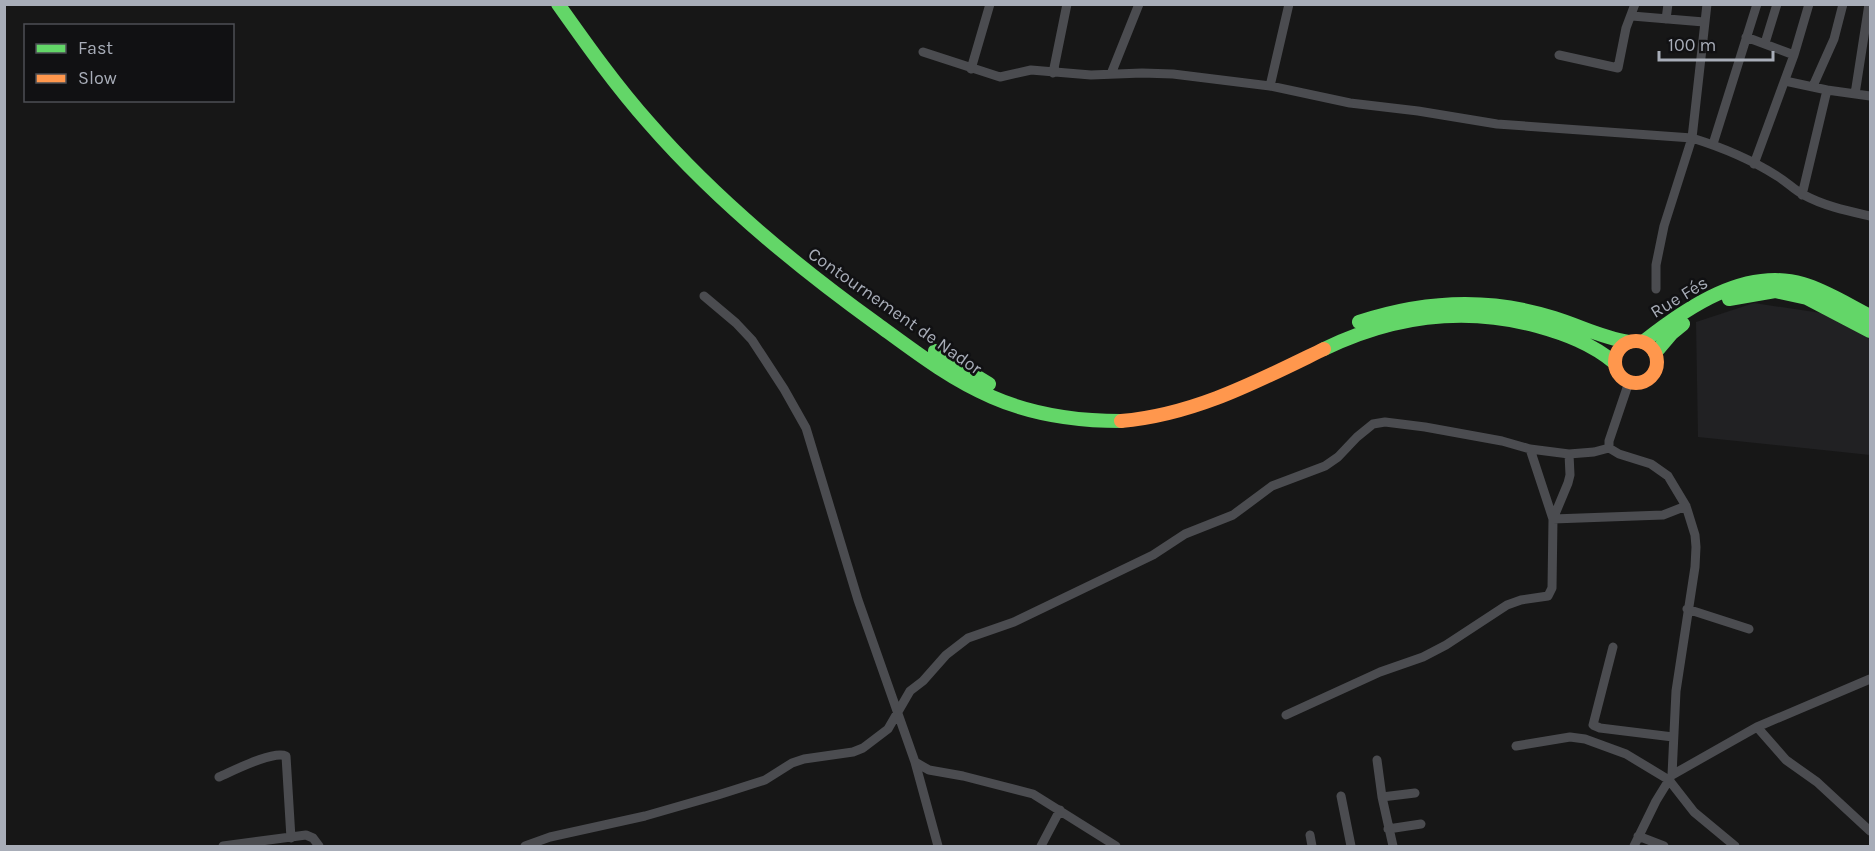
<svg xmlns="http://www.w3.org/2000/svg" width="1875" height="851" font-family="Karla,sans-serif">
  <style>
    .built { fill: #212123 }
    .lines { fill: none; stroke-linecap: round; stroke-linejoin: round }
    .street { stroke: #4b4c50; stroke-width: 9 }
    .fast { stroke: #63d668; stroke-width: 14 }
    .slow { stroke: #ff974d; stroke-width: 14 }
    .labels { text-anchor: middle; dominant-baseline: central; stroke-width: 5; stroke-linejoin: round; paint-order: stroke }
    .street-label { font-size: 18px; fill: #a8adb8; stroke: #111113 }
  </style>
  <rect width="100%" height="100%" fill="#171717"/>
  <path class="built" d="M 1754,303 L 1821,313 L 1870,332 L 1870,455 L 1698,437 L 1696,322 Z"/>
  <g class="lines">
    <path class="street" d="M 1632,16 L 1704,22
      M 1666,19 L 1668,4
      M 1746,37 L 1794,55
      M 1765,43 L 1777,4
      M 923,52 L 1000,77 L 1031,70 L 1091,75 L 1142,73 L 1173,74 L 1270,86 L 1350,103 L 1418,111 L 1497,124 L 1692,138 C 1721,147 1752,160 1777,176 C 1787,182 1794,190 1804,195 C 1824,206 1848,211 1870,216
      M 1559,55 L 1618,68 L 1626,28 L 1635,4
      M 971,69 L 990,4
      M 1053,73 L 1067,4
      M 1111,74 L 1139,4
      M 1785,81 L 1827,90 L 1802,195
      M 1270,86 L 1289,4
      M 1813,86 L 1834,39 L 1843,4
      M 1827,90 L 1870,96
      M 1855,94 L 1869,4
      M 1713,144 L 1757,4
      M 1754,164 L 1794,55 L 1809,4
      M 1656,289 L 1656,265 L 1664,226 L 1692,138 L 1707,4
      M 704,296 L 736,323 L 752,340 L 784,389 L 806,428 L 858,600 L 915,762 L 929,770 L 963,776 L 1033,794 L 1116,846
      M 1629,382 L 1609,441 L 1609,448 L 1619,454 L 1651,464 L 1668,476 L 1686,506 L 1695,535 L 1696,547 L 1695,567 L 1676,691 L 1672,775
      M 1530,449 L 1553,519 L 1663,515 L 1686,506
      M 1687,609 L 1749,629
      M 1613,647 L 1593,725 L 1600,728 L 1673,737
      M 1286,715 L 1380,672 L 1423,657 L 1446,645 L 1507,605 L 1521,600 L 1548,596 L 1552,588 L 1553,519 L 1568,483 L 1570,475 L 1569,454
      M 1757,727 L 1786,760 L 1817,782 L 1870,831
      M 1516,746 L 1570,737 L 1585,739 L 1626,754 L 1669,780 L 1694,812 L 1735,846
      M 1377,760 L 1382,797 L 1393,846
      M 915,762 L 938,846
      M 219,777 C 233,771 273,750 286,756 L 291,838
      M 1341,796 L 1351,846
      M 1382,797 L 1415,793
      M 1388,829 L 1421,824
      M 1310,835 L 1312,846
      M 1638,836 L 1664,846
      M 223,846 L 306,835 L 313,838 L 319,846
      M 525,846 L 550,837 L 645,816 L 718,795 L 765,780 L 792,763 L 804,759 L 853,752 L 863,748 L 888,729 L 910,691 L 923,681 L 946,655 L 968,638 L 1014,622 L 1153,555 L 1185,534 L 1233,515 L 1272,486 L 1325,466 L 1338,457 L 1357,437 L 1373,424 L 1385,422 L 1425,427 L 1502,441 L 1530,449 L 1569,454 L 1594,452 L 1609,448
      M 1041,846 L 1060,810
      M 1634,846 L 1656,801 L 1672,775 L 1757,727 L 1870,679"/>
    <path class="fast" d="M 558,4 C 587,45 616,86 649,123 C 716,200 795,265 877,324 C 914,351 950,379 992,397 C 1033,415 1076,421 1121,421
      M 1729,299 L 1775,291 L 1807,298 L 1870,331
      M 1359,322 C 1423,301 1489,297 1554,318 C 1580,326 1602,338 1629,342
      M 1643,342 C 1686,308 1745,267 1803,284 C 1827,291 1848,305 1870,316
      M 1324,349 C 1392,316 1463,306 1537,326 C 1566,334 1592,344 1615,363
      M 935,351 L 989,384
      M 1655,353 L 1672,333 L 1683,324"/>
    <path class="slow" d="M1615 362a21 21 0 1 1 42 0a21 21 0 1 1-42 0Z
      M 1121,421 C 1194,415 1258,381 1324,349"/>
  </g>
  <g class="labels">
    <g class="street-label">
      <text transform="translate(1679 297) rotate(-31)">Rue Fés</text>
      <text transform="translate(895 311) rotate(35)">Contournement de Nador</text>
    </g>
  </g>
  <rect width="1875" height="851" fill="none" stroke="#a8adb8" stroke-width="12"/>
  <rect x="24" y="24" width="210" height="78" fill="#111113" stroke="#4d4f55" stroke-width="1.5"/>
  <rect x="36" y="44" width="30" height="9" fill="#63d668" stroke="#4d4f55" stroke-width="1.5"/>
  <text x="78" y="54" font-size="18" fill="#a8adb8">Fast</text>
  <rect x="36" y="74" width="30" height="9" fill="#ff974d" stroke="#4d4f55" stroke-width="1.5"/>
  <text x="78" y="84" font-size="18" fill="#a8adb8">Slow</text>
  <path d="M1659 51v9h114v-9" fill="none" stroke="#a8adb8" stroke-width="3"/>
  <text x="1668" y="51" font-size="18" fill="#a8adb8" stroke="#111113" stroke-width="4.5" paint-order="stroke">100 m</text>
</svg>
